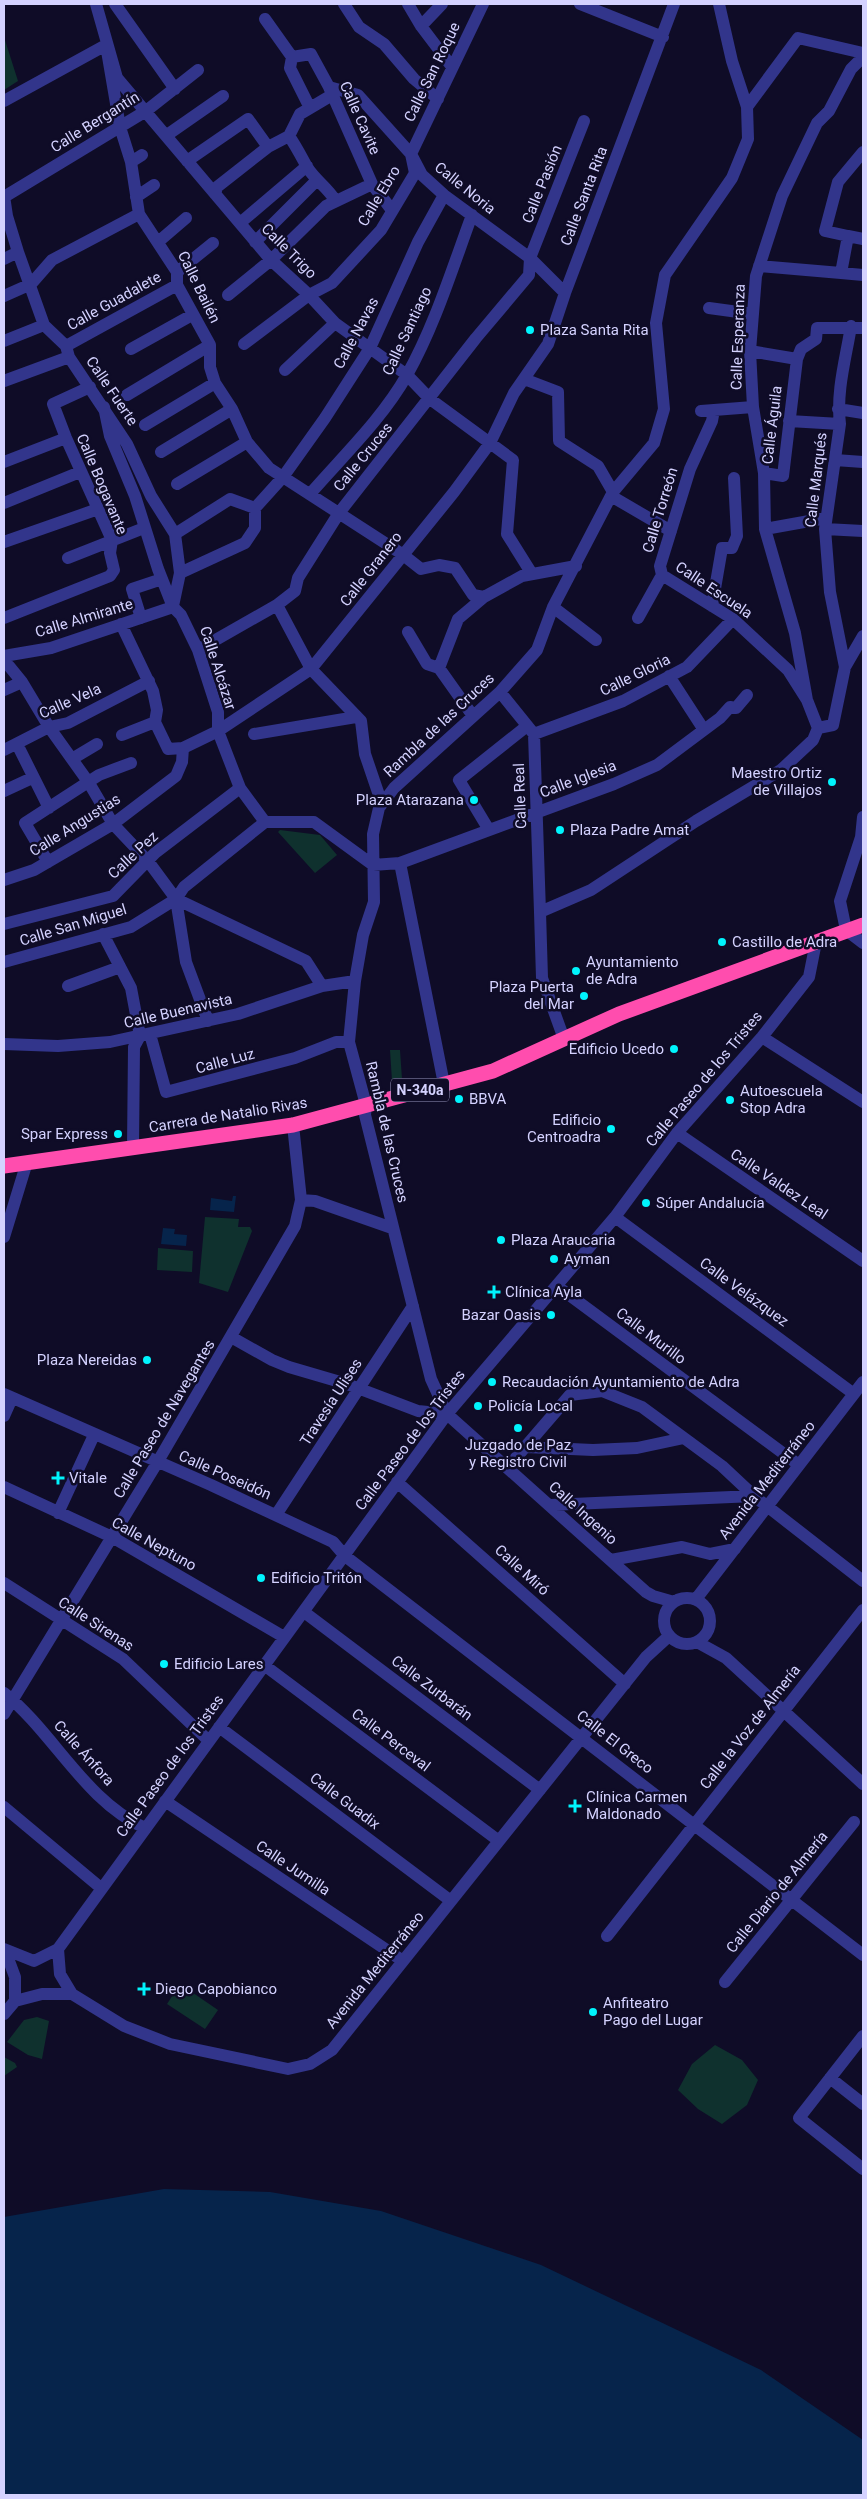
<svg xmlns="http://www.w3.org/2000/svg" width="867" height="2499" font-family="Roboto,sans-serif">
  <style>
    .green { fill: #0f312e }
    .water { fill: #06244b }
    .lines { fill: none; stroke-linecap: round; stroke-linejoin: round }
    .minor { stroke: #32358b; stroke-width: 12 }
    .highway { stroke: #ff4dae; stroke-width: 15 }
    .poi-dot { fill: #00f4fd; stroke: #0f0c27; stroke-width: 2 }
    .labels { text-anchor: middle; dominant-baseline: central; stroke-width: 5; stroke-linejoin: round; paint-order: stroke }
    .shield { fill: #0f0c27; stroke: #9997be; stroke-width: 1 }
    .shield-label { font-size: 14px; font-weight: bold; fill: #d4d2ff }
    .street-label { font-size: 15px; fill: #d4d2ff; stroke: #0f0c27 }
    .poi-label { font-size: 15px; fill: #d4d2ff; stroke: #0f0c27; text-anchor: start }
  </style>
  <rect width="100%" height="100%" fill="#0f0c27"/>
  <path class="green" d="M 4,37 L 18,81 L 4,90 Z
    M 280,830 L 320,835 L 337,855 L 315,873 L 278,832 Z
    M 390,1050 L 400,1050 L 402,1079 L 392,1081 Z
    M 205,1217 L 239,1219 L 238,1227 L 250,1227 L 252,1231 L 228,1292 L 199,1283 Z
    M 158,1248 L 193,1251 L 192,1272 L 157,1270 Z
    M 180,1984 L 218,2010 L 205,2029 L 167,2004 Z
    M 37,2017 L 49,2021 L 42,2059 L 28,2055 L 7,2042 L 24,2020 Z
    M 715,2045 L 742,2060 L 758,2080 L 747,2105 L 722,2124 L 698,2109 L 678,2090 L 692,2064 Z
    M 4,2057 L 15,2063 L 17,2067 L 4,2076 Z"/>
  <path class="water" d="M 233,1196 L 236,1196 L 234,1212 L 210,1210 L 211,1198 L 232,1201 Z
    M 163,1228 L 175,1229 L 174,1234 L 187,1235 L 186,1246 L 161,1244 Z
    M 164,2189 L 270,2192 L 381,2211 L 541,2265 L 761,2370 L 863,2440 L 863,2495 L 4,2495 L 4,2217 Z"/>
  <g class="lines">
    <path class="minor" d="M 96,4 L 117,78 L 271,260 L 309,295 L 335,323 L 407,375 L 430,399 L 513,460 L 507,534 L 532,574
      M 115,4 L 175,89
      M 344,4 L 359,27 L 384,44 L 414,79 L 438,99
      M 408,4 L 421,26 L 452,67
      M 580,4 L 663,37
      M 265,19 L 292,57 L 290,68 L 310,108
      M 421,26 L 442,4
      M 106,45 L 120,127 L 131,162 L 139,214 L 177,272 L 177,285 L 210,345 L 210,367 L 215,383 L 232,409 L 247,442 L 269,468 L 402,554 L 421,569 L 439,565 L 455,568 L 473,595 L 484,597 L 522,576 L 576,566
      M 292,57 L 311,54 L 329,87 L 372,184 L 391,209
      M 329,87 L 358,95 L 411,154 L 422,175 L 444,195 L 530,258 L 565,293
      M 4,101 L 106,45
      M 747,107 L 798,38 L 863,53
      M 167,135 L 223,96
      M 289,136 C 296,146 301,156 307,167 C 315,180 327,187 335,200
      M 187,161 L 248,119 L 268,147
      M 131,162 L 142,155
      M 215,194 L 217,187 L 268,147 L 289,136 L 300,114 L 332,95
      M 4,196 L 7,216 L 18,252 L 44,325 L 66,346 L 69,357 L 127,444 L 151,496 L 175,534 L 180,573 L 173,606
      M 4,197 L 146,111 L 198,70
      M 136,197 L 154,185
      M 240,223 L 307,166
      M 848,236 L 863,239
      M 158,242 L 186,218
      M 255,242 L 317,180
      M 4,259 L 18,252
      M 759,266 L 841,273 L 848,236 L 825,231 L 838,182 L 863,152
      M 177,272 L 213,243
      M 841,273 L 863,275
      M 228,295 L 271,260 L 326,206 L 372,184
      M 4,296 L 31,284 L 52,260 L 139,214
      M 709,308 L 753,314
      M 4,341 L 44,325
      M 244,344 L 309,295 L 332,283 L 381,230 L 415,173 L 411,154 L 483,4
      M 66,346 L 177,285
      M 131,349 L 192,315
      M 750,351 L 797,359 L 801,349 L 816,339 L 817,328 L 863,328
      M 285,370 L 335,323
      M 524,379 L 558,392 L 559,441 L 598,466 L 613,492
      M 4,381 L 69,357
      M 127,395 L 210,345
      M 104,407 L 110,436 L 135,496 L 158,569 L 173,607 L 181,615 L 198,650 L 218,712 L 218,731 L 240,788 L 265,822 L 314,822 L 373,865 L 400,863 L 614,784 L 657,765 L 720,718 L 730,707 L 736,708 L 747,695
      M 838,409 L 863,413
      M 701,411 L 753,407
      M 789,421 L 840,424
      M 145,425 L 215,383
      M 161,452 L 232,409
      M 835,460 L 863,462
      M 4,462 L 66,438
      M 764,473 L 783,476 L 797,359
      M 177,484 L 247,442
      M 310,494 C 343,456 382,419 407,375 C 435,325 452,269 472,215
      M 611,496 L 671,531
      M 4,503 L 80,472
      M 765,529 L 826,518
      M 825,529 L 863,531
      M 175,534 L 230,499 L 255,508 L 283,477 L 325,418 L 370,348 L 418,242 L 444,195
      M 4,542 L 98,509
      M 68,558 L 144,528
      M 180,573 L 245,543 L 255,528 L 255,508
      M 662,575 L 733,619 L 788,670 L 807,700 L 818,728
      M 277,605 L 311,669 L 361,721 L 365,754 L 382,804
      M 712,606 L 722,548 L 732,548 L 737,536 L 734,478
      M 553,607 L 596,640
      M 4,618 L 110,576 L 114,570 L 110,553 L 112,540 L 66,438 L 53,404 L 90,387
      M 141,618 L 132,589 L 162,579
      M 638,618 L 662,575 L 660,566 L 690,469 L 712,421 L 714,410
      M 121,624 L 153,691 L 157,710 L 155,722 L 168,749 L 183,748
      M 408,632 L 427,664 L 439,668
      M 198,650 L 277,605 L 295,591 L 298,578 L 339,513 L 476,338 L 529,275 L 530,258 L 584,121
      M 4,656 L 51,648 L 173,607
      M 4,664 L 9,666 L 22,682 L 49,727 L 89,783 L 113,824 L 148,861 L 176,899 L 306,961 L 322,986
      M 845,667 L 830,592 L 825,529 L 840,424 C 836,391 846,358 851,326
      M 669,676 L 704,730
      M 4,690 L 22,682
      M 500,692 L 534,734 L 540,912
      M 807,700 L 795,633 L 765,529 L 764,473 L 753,407 L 750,351 L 756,276 L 782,196 L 817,123 L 829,111 L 851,69 L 863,57
      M 473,716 L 439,668 L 458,619 L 484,597
      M 818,728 L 833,725 L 845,667 L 863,636
      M 254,734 L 356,717
      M 534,734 L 623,701 L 687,667 L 733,619
      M 122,735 L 155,722
      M 17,744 L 49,808
      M 4,750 L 49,727 L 68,723 L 149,681
      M 72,759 L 97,744
      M 4,791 L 32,778
      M 863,817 L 861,837 L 840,901 L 846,930 L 863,943
      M 489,830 L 459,780 L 527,726
      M 48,862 L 25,823 L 99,775 L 131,763
      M 400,863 L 444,1084
      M 4,880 L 34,870 L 113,824 L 176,776 L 182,762 L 183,748 L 218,731 L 311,669 L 454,492 L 490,443 L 514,393 L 548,344 L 565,293 L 674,4
      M 176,899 L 186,962 L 208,1021
      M 4,924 L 113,896 L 155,853 L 240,788
      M 103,934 L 131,988 L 140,1036 L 134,1047 L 133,1147
      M 4,962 L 131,927 L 176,899 L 184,887 L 265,822
      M 68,986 L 120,967
      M 150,1034 L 166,1092 L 295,1058 L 336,1042 L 349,1042
      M 762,1037 L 863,1102
      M 564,1039 L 542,978 L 540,912 L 591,890 L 696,821 L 781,770 L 813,740 L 818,728
      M 4,1044 L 58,1046 L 110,1042 L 238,1014 L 322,986 L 355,981
      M 677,1133 L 863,1261
      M 301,1200 L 315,1201 L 392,1228
      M 615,1217 L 854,1394
      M 4,1237 L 27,1162
      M 557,1286 L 799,1465
      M 231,1337 L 272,1360 L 289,1367 L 347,1384 L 418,1411 L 447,1414
      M 4,1394 L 211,1485 L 333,1542 L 345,1556 L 863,1955
      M 4,1416 L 12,1398
      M 526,1447 L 593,1450 L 637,1448 L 684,1438
      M 508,1467 L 570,1395 L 602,1391 L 642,1407 L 722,1466 L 754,1496 L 863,1581
      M 397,1482 L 625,1684
      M 4,1487 L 112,1537 L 284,1637
      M 550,1505 L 754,1496
      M 58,1513 L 94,1435
      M 276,1515 L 413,1306
      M 611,1560 L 682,1547 L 710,1554 L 735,1549
      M 4,1583 L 123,1659 L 209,1741
      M664 1621a23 23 0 1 1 46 0a23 23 0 1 1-46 0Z
      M 696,1599 L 863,1382
      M 674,1602 L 653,1596 L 646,1592 L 447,1414 L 431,1379 L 365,1115 L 366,1105 L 349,1042 L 355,981 L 363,935 L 374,902 L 373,834 L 379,808 L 394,788 L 500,692 L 537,650 L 553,607 L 613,492 L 654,443 L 664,409 L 656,323 L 665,275 L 732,178 L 748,139 L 747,107 L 732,61 L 719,4
      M 304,1612 L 540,1790
      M 697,1642 L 726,1658 L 863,1784
      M 264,1665 L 499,1841
      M 4,1693 C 54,1733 85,1801 145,1828
      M 4,1714 L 157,1463 L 295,1226 L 301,1200 L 293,1125
      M 219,1727 L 451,1901
      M 165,1801 L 403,1961
      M 4,1807 L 101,1888
      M 607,1936 L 863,1610
      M 4,1949 L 34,1961 L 58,1949 L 447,1414 L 615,1217 L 677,1133 L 762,1037 L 809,977 L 816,942
      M 58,1949 L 60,1974 L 72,1994
      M 5,1950 L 15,1977 L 15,2001
      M 725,1982 L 854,1822
      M 4,2014 L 15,2001 L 42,1994 L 72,1994 L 124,2026 L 170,2044 L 288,2069 L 310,2064 L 332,2050 L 646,1657 L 669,1636
      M 863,2036 L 799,2118 L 863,2169
      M 830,2078 L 863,2104"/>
    <path class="highway" d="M 4,1166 L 293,1125 L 493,1071 L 619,1014 L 863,925"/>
  </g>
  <g class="poi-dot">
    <circle cx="530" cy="330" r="5"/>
    <circle cx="832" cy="782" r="5"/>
    <circle cx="474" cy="800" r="5"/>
    <circle cx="560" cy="830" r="5"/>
    <circle cx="722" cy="942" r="5"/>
    <circle cx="576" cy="971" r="5"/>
    <circle cx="584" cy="996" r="5"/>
    <circle cx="674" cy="1049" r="5"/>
    <circle cx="459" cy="1099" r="5"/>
    <circle cx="730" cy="1100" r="5"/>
    <circle cx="611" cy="1129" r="5"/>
    <circle cx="118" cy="1134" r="5"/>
    <circle cx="646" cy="1203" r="5"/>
    <circle cx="501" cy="1240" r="5"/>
    <circle cx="554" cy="1259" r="5"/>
    <path d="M491.5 1284.5h5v5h5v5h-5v5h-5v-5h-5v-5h5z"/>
    <circle cx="551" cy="1315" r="5"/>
    <circle cx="147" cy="1360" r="5"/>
    <circle cx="492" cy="1382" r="5"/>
    <circle cx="478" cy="1406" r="5"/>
    <circle cx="518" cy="1428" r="5"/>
    <path d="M55.5 1470.5h5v5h5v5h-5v5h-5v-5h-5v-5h5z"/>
    <circle cx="261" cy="1578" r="5"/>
    <circle cx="164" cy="1664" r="5"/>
    <path d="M572.5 1798.5h5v5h5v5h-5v5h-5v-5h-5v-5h5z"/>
    <path d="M141.5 1981.5h5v5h5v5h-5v5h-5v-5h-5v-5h5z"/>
    <circle cx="593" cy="2012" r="5"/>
  </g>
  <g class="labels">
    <rect class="shield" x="391" y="1078.5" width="58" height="23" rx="4"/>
    <g class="shield-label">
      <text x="420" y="1090">N-340a</text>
    </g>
    <g class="street-label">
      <text transform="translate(432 72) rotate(-64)">Calle San Roque</text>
      <text transform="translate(360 118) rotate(66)">Calle Cavite</text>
      <text transform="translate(95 122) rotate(-32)">Calle Bergantín</text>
      <text transform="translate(542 184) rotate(-68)">Calle Pasión</text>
      <text transform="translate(465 188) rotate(39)">Calle Noria</text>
      <text transform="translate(379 196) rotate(-59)">Calle Ebro</text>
      <text transform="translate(584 196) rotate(-69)">Calle Santa Rita</text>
      <text transform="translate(289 251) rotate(45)">Calle Trigo</text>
      <text transform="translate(199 287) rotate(64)">Calle Bailén</text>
      <text transform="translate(114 301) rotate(-29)">Calle Guadalete</text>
      <text transform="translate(407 331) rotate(-65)">Calle Santiago</text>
      <text transform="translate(356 333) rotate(-62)">Calle Navas</text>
      <text transform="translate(738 337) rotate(-88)">Calle Esperanza</text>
      <text transform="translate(112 391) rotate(56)">Calle Fuerte</text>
      <text transform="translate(772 425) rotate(-83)">Calle Águila</text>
      <text transform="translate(363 457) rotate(-51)">Calle Cruces</text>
      <text transform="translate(816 480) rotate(-83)">Calle Marqués</text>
      <text transform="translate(102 484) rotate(67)">Calle Bogavante</text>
      <text transform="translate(660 510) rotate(-73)">Calle Torreón</text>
      <text transform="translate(371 569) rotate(-52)">Calle Granero</text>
      <text transform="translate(714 590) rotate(34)">Calle Escuela</text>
      <text transform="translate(84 618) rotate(-17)">Calle Almirante</text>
      <text transform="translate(218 668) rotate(72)">Calle Alcázar</text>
      <text transform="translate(635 675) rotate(-26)">Calle Gloria</text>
      <text transform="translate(70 701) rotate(-24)">Calle Vela</text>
      <text transform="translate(439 725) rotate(-43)">Rambla de las Cruces</text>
      <text transform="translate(578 779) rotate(-21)">Calle Iglesia</text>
      <text transform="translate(520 796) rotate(-92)">Calle Real</text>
      <text transform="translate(75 825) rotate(-32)">Calle Angustias</text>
      <text transform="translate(133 855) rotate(-43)">Calle Pez</text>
      <text transform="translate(73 925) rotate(-17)">Calle San Miguel</text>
      <text transform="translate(178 1011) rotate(-13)">Calle Buenavista</text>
      <text transform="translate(225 1061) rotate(-15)">Calle Luz</text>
      <text transform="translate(704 1079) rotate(-50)">Calle Paseo de los Tristes</text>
      <text transform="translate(228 1115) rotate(-9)">Carrera de Natalio Rivas</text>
      <text transform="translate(387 1132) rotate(77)">Rambla de las Cruces</text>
      <text transform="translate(779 1184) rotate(34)">Calle Valdez Leal</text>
      <text transform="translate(744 1292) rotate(36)">Calle Velázquez</text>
      <text transform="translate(651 1336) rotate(37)">Calle Murillo</text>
      <text transform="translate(331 1402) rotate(-57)">Travesía Ulises</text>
      <text transform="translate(164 1419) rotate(-59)">Calle Paseo de Navegantes</text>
      <text transform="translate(410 1440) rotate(-53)">Calle Paseo de los Tristes</text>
      <text transform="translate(225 1475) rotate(24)">Calle Poseidón</text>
      <text transform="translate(767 1480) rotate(-52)">Avenida Mediterráneo</text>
      <text transform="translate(583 1513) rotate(42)">Calle Ingenio</text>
      <text transform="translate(154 1544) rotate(29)">Calle Neptuno</text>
      <text transform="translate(522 1570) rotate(42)">Calle Miró</text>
      <text transform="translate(96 1624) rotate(33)">Calle Sirenas</text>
      <text transform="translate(432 1688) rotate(37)">Calle Zurbarán</text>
      <text transform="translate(750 1727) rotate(-52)">Calle la Voz de Almería</text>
      <text transform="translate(391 1740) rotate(37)">Calle Perceval</text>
      <text transform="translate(615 1742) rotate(38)">Calle El Greco</text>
      <text transform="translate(84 1753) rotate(48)">Calle Ánfora</text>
      <text transform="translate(170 1766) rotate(-54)">Calle Paseo de los Tristes</text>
      <text transform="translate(345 1801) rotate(37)">Calle Guadix</text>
      <text transform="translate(293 1868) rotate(34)">Calle Jumilla</text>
      <text transform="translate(777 1892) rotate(-51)">Calle Diario de Almería</text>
      <text transform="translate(375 1970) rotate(-51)">Avenida Mediterráneo</text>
    </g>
    <g class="poi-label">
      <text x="540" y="330">Plaza Santa Rita</text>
      <text x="822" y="773" text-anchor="end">Maestro Ortiz<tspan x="822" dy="17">de Villajos</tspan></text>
      <text x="464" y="800" text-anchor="end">Plaza Atarazana</text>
      <text x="570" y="830">Plaza Padre Amat</text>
      <text x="732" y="942">Castillo de Adra</text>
      <text x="586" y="962">Ayuntamiento<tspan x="586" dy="17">de Adra</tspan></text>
      <text x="574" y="987" text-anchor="end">Plaza Puerta<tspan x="574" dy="17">del Mar</tspan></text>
      <text x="664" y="1049" text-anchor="end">Edificio Ucedo</text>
      <text x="740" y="1091">Autoescuela<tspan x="740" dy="17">Stop Adra</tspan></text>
      <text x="469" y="1099">BBVA</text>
      <text x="601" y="1120" text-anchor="end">Edificio<tspan x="601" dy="17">Centroadra</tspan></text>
      <text x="108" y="1134" text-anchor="end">Spar Express</text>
      <text x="656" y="1203">Súper Andalucía</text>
      <text x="511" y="1240">Plaza Araucaria</text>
      <text x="564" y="1259">Ayman</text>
      <text x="505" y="1292">Clínica Ayla</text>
      <text x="541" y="1315" text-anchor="end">Bazar Oasis</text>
      <text x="137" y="1360" text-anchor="end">Plaza Nereidas</text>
      <text x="502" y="1382">Recaudación Ayuntamiento de Adra</text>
      <text x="488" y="1406">Policía Local</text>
      <text x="518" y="1445" text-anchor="middle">Juzgado de Paz<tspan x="518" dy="17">y Registro Civil</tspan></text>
      <text x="69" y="1478">Vitale</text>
      <text x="271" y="1578">Edificio Tritón</text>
      <text x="174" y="1664">Edificio Lares</text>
      <text x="586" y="1797">Clínica Carmen<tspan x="586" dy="17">Maldonado</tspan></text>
      <text x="155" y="1989">Diego Capobianco</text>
      <text x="603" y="2003">Anfiteatro<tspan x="603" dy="17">Pago del Lugar</tspan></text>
    </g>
  </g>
  <rect width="867" height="2499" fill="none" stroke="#d4d2ff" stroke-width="10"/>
</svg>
